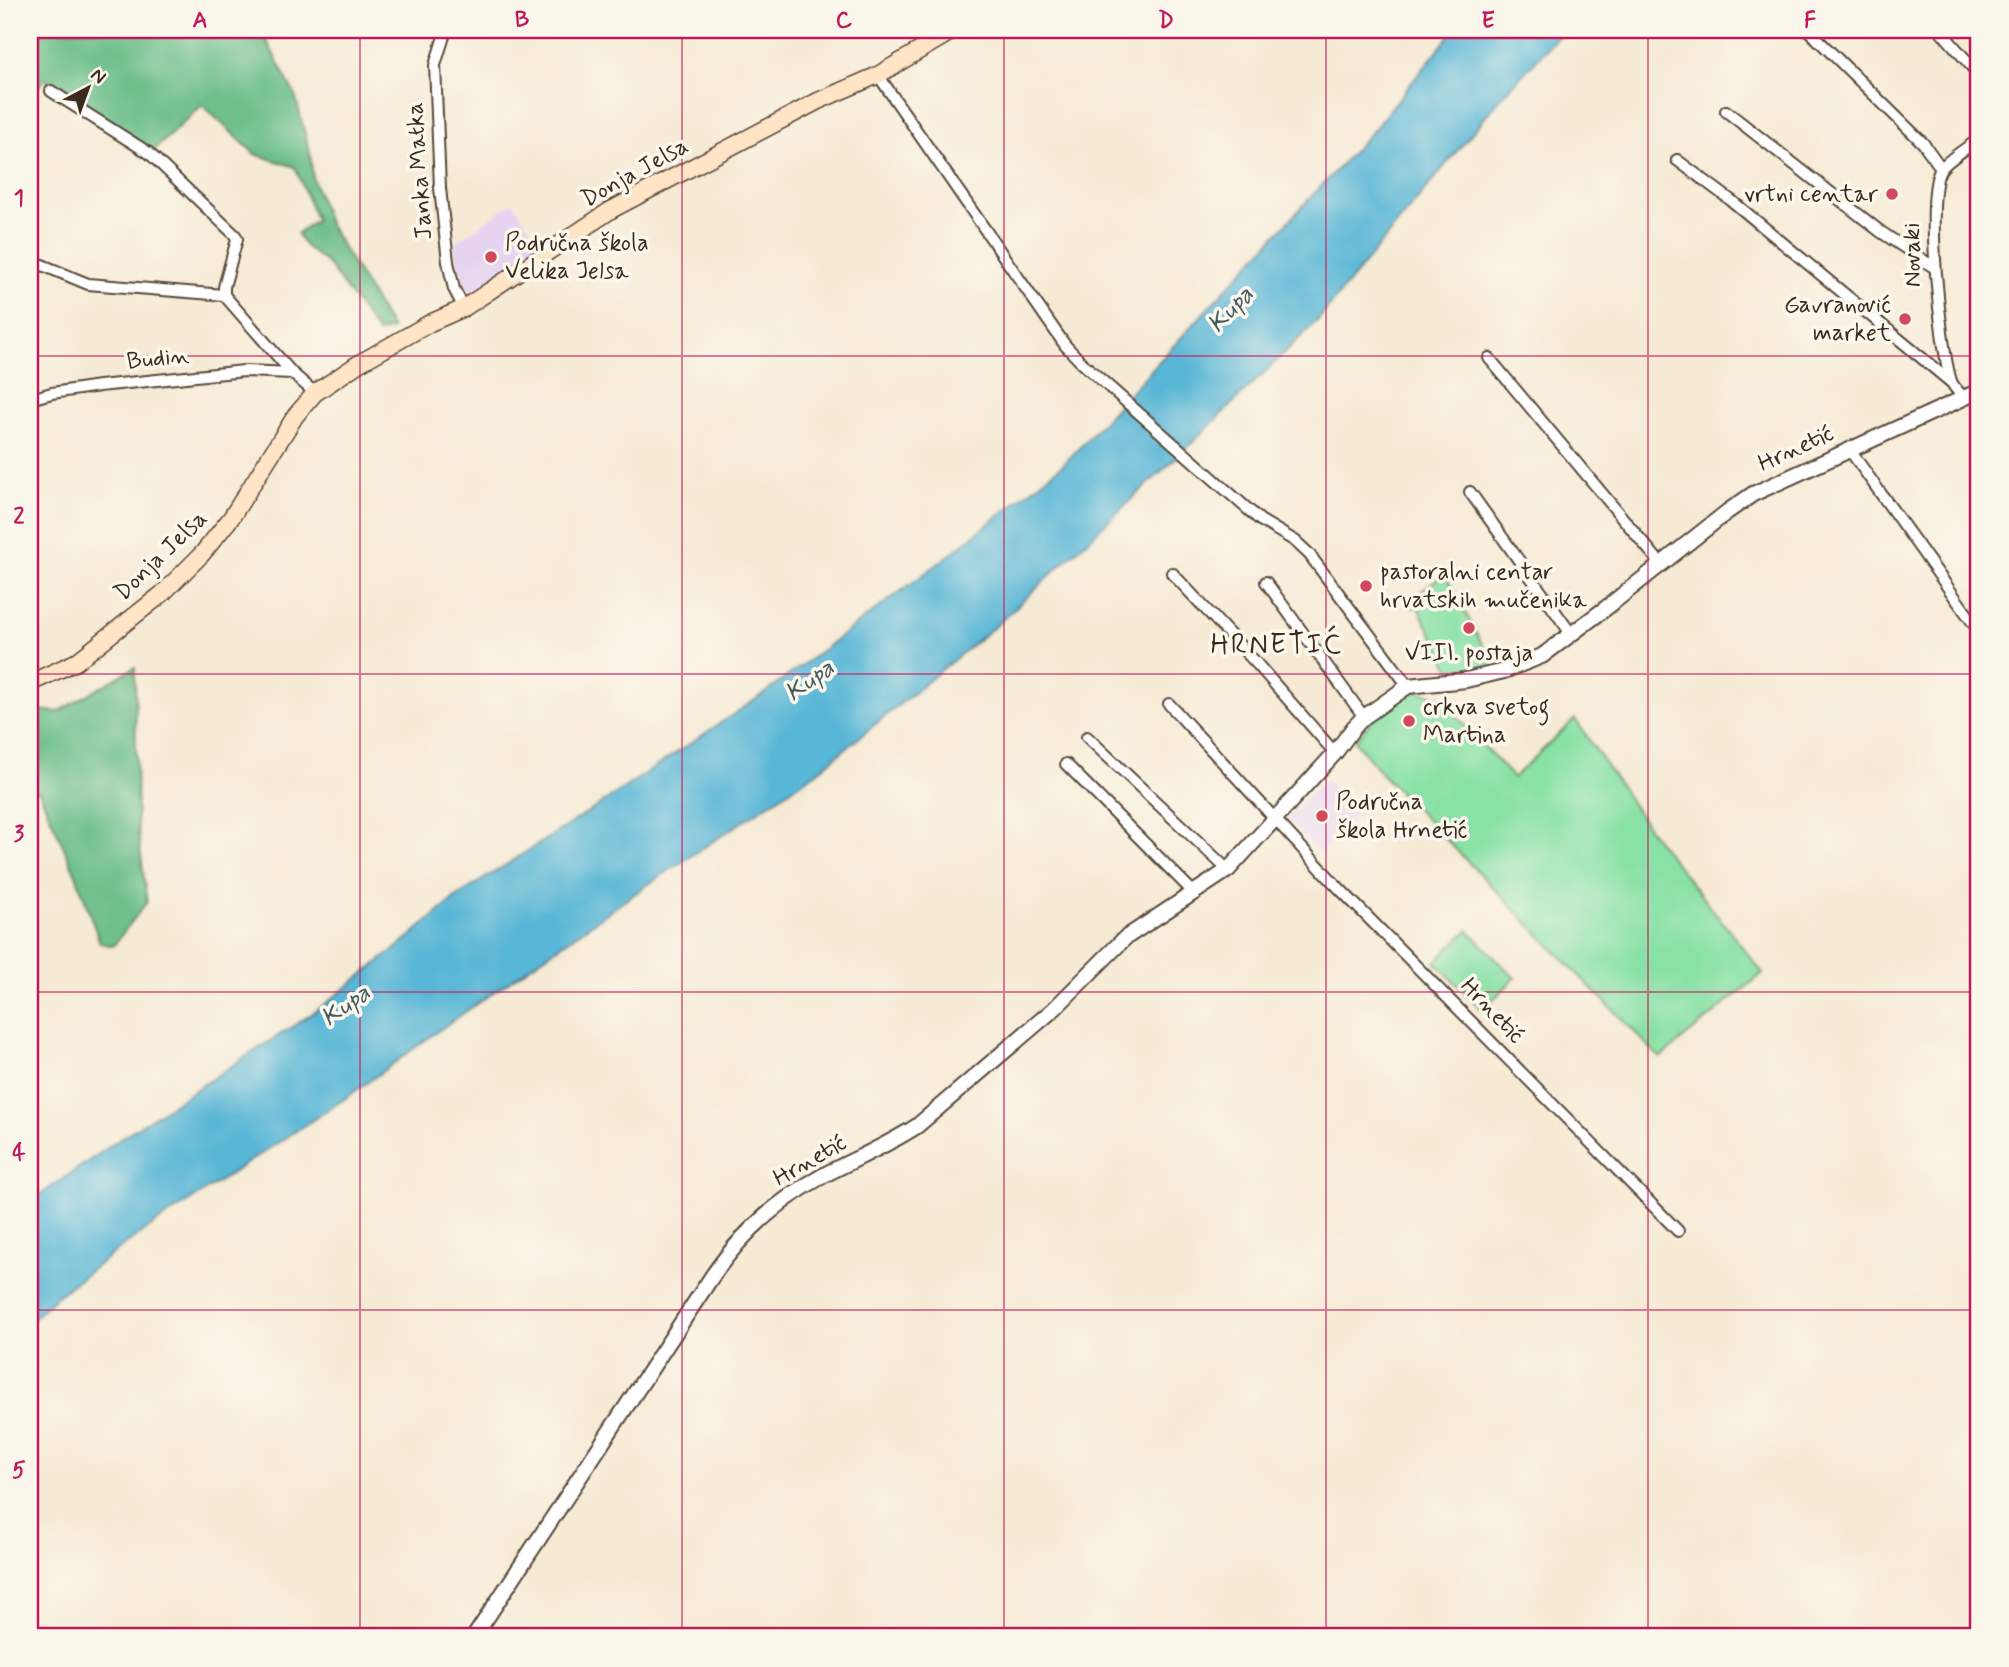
<svg xmlns="http://www.w3.org/2000/svg" width="2009" height="1667" font-family="Mynerve,sans-serif">
  <style>
    .built { fill: #e5d3f1 }
    .green { fill: #88e1a5; stroke: #628662; stroke-width: 2 }
    .forest { fill: #6ebf8a; stroke: #547454; stroke-width: 2 }
    .water { fill: #58b6d6; stroke: #4a707a; stroke-width: 2 }
    .lines { fill: none; stroke-linecap: round; stroke-linejoin: round }
    .minor-casing { stroke: #574739; stroke-width: 14 }
    .tertiary-casing { stroke: #574739; stroke-width: 18 }
    .secondary-casing { stroke: #574739; stroke-width: 19 }
    .minor { stroke: #fff; stroke-width: 10 }
    .tertiary { stroke: #fff; stroke-width: 14 }
    .secondary { stroke: #ffe4c6; stroke-width: 16 }
    .grid { fill: none; stroke: #c2185b; stroke-width: 2; stroke-opacity: 0.55 }
    .poi-dot { fill: #d1495b; stroke: #fbf7ec; stroke-width: 2.5 }
    .labels { text-anchor: middle; dominant-baseline: central; stroke-width: 7; stroke-linejoin: round; paint-order: stroke }
    .street-label { font-size: 24px; fill: #3b2a1e; stroke: #fbf7ec }
    .poi-label { font-size: 24px; fill: #3b2a1e; stroke: #fbf7ec; text-anchor: start }
    .water-label { font-size: 26px; font-style: italic; fill: #455b5e; stroke: #fbf7ec }
    .quarter-label { font-size: 28px; letter-spacing: 2px; fill: #3b2a1e; stroke: #fbf7ec }
    .neatline { fill: none; stroke: #c2185b; stroke-width: 2.5 }
    .grid-label { font-size: 23px; text-anchor: middle; font-weight: bold; fill: #c2185b }
  </style>
  <rect width="100%" height="100%" fill="#fbf7ec"/>
  <filter id="ink" filterUnits="userSpaceOnUse"><feTurbulence type="fractalNoise" baseFrequency=".0143" numOctaves="2"/><feDisplacementMap in="SourceGraphic" scale="14" xChannelSelector="R" yChannelSelector="G"/><feConvolveMatrix kernelMatrix="1 2 1 2 8 2 1 2 1" color-interpolation-filters="sRGB"/></filter>
  <filter id="wash" filterUnits="userSpaceOnUse"><feTurbulence type="fractalNoise" baseFrequency=".00686" numOctaves="4" result="noise"/><feDisplacementMap in="SourceGraphic" scale="28" xChannelSelector="R" yChannelSelector="G"/><feGaussianBlur stdDeviation="1.57" result="paint"/><feColorMatrix in="noise" values="0 0 0 0 0 0 0 0 0 0 0 0 0 0 0 0 0 1.4 0 .05"/><feComposite in="paint" operator="in"/></filter>
  <g filter="url(#wash)">
    <rect width="100%" height="100%" fill="#f6ead4"/>
    <path class="built" d="M 513,202 L 541,247 L 470,293 L 458,267 L 454,244 Z
      M 1325,779 L 1359,813 L 1320,853 L 1285,819 Z"/>
    <path class="green" d="M 1445,574 L 1493,665 L 1451,670 L 1417,606 L 1412,608 L 1409,600 Z
      M 1418,691 L 1439,697 L 1513,778 L 1575,719 L 1653,835 L 1763,973 L 1660,1058 L 1381,773 L 1355,741 C 1372,719 1389,695 1418,691 Z
      M 1468,930 L 1515,978 L 1482,1010 L 1435,962 Z"/>
    <path class="forest" d="M 30,30 L 261,30 L 295,95 L 310,153 L 313,179 L 328,223 L 392,329 L 378,333 L 327,263 L 306,247 L 297,234 L 316,220 L 295,167 L 255,154 L 202,105 L 153,151 L 45,79 L 40,85 L 30,79 Z
      M 135,667 L 137,823 L 147,902 L 113,946 L 100,943 L 76,875 L 39,791 L 30,791 L 30,709 L 58,712 Z"/>
    <path class="water" d="M 1454,30 L 1564,30 L 1499,100 L 1319,319 L 1193,442 L 1000,622 L 817,772 L 643,888 L 445,1026 L 346,1098 L 135,1237 L 57,1296 L 30,1321 L 30,1202 L 127,1134 L 316,1011 L 394,950 L 459,895 L 593,809 L 765,693 L 952,553 L 1065,463 L 1375,128 Z"/>
  </g>
  <g filter="url(#ink)">
    <g class="lines">
      <g class="minor-casing">
        <path id="minor" d="M 446,30 L 435,65 L 440,188 L 448,262 L 454,289 L 464,308
          M 1808,30 L 1923,143 L 1941,168
          M 1940,30 L 1979,75
          M 878,75 L 1065,345 L 1081,362 L 1260,520 L 1295,541 L 1309,554 L 1408,686
          M 51,91 L 149,153 L 235,235 L 237,239 L 224,287 L 224,295 L 292,373 L 315,393
          M 1726,111 L 1881,232 L 1935,268
          M 1677,160 L 1732,201 L 1952,383
          M 30,260 L 88,284 L 224,295
          M 1489,358 L 1661,564
          M 1964,398 C 1960,393 1953,387 1951,381 C 1941,351 1924,192 1941,169 C 1948,159 1969,147 1979,139
          M 30,399 L 52,393 L 99,386 L 244,371 L 292,373
          M 1849,449 L 1979,631
          M 1470,492 L 1572,635
          M 1172,573 L 1258,665 L 1335,753
          M 1266,582 L 1364,717
          M 1169,704 L 1335,884 L 1678,1231
          M 1087,737 L 1228,870
          M 1066,764 L 1195,894"/>
      </g>
      <g class="tertiary-casing">
        <path id="tertiary" d="M 474,1637 L 713,1275 C 742,1233 781,1198 826,1174 C 857,1158 888,1145 917,1126 L 1054,1009 L 1125,938 L 1228,870 L 1335,753 L 1354,727 L 1364,717 L 1408,686 L 1466,680 L 1504,671 L 1542,656 L 1606,608 L 1727,512 L 1753,494 L 1979,391"/>
      </g>
      <g class="secondary-casing">
        <path id="secondary" d="M 30,683 L 76,662 L 162,594 L 202,554 L 231,518 L 296,415 L 315,393 L 358,364 L 430,323 L 464,308 L 611,210 L 818,101 L 878,75 L 954,30"/>
      </g>
      <use href="#minor" class="minor"/>
      <use href="#tertiary" class="tertiary"/>
      <use href="#secondary" class="secondary"/>
    </g>
  </g>
  <path class="grid" d="M 360,30 L 360,1637M 682,30 L 682,1637M 1004,30 L 1004,1637M 1326,30 L 1326,1637M 1648,30 L 1648,1637M 30,356 L 1979,356M 30,674 L 1979,674M 30,992 L 1979,992M 30,1310 L 1979,1310"/>
  <g class="poi-dot">
    <circle cx="1892" cy="194" r="7"/>
    <circle cx="491" cy="257" r="7"/>
    <circle cx="1905" cy="319" r="7"/>
    <circle cx="1366" cy="586" r="7"/>
    <circle cx="1469" cy="628" r="7"/>
    <circle cx="1409" cy="721" r="7"/>
    <circle cx="1322" cy="816" r="7"/>
  </g>
  <g class="labels">
    <g class="street-label">
      <text transform="translate(420 171) rotate(-94)">Janka Matka</text>
      <text transform="translate(635 173) rotate(-29)">Donja Jelsa</text>
      <text transform="translate(1913 255) rotate(-91)">Novaki</text>
      <text transform="translate(158 359) rotate(-6)">Budin</text>
      <text transform="translate(1796 449) rotate(-25)">Hrnetić</text>
      <text transform="translate(161 556) rotate(-44)">Donja Jelsa</text>
      <text transform="translate(1492 1011) rotate(46)">Hrnetić</text>
      <text transform="translate(810 1161) rotate(-30)">Hrnetić</text>
    </g>
    <g class="poi-label">
      <text x="1878" y="194" text-anchor="end">vrtni centar</text>
      <text x="505" y="243">Područna škola<tspan x="505" dy="28">Velika Jelsa</tspan></text>
      <text x="1891" y="305" text-anchor="end">Gavranović<tspan x="1891" dy="28">market</tspan></text>
      <text x="1380" y="572">pastoralni centar<tspan x="1380" dy="28">hrvatskih mučenika</tspan></text>
      <text x="1469" y="653" text-anchor="middle">VIII. postaja</text>
      <text x="1423" y="707">crkva svetog<tspan x="1423" dy="28">Martina</tspan></text>
      <text x="1336" y="802">Područna<tspan x="1336" dy="28">škola Hrnetić</tspan></text>
    </g>
    <g class="water-label">
      <text transform="translate(1231 310) rotate(-46)">Kupa</text>
      <text transform="translate(810 681) rotate(-35)">Kupa</text>
      <text transform="translate(346 1006) rotate(-35)">Kupa</text>
    </g>
    <g class="quarter-label">
      <text x="1277" y="645">HRNETIĆ</text>
    </g>
  </g>
  <rect width="2009" height="1667" fill="none" stroke="#fbf7ec" stroke-width="77"/>
  <g transform="translate(88 88) rotate(41)" stroke="#fbf7ec" stroke-width="5" paint-order="stroke">
  <path d="M0-5L12 26L0 18L-12 26Z" fill="#3b2a1e"/>
  <text y="-10" font-size="19" font-weight="bold" text-anchor="middle" fill="#3b2a1e">N</text>
  </g>
  <rect x="38" y="38" width="1932" height="1590" class="neatline"/>
  <g class="grid-label">
    <text x="200" y="27">A</text>
    <text x="522" y="27">B</text>
    <text x="844" y="27">C</text>
    <text x="1166" y="27">D</text>
    <text x="1488" y="27">E</text>
    <text x="1810" y="27">F</text>
    <text x="19" y="205">1</text>
    <text x="19" y="523">2</text>
    <text x="19" y="841">3</text>
    <text x="19" y="1159">4</text>
    <text x="19" y="1477">5</text>
  </g>
</svg>
